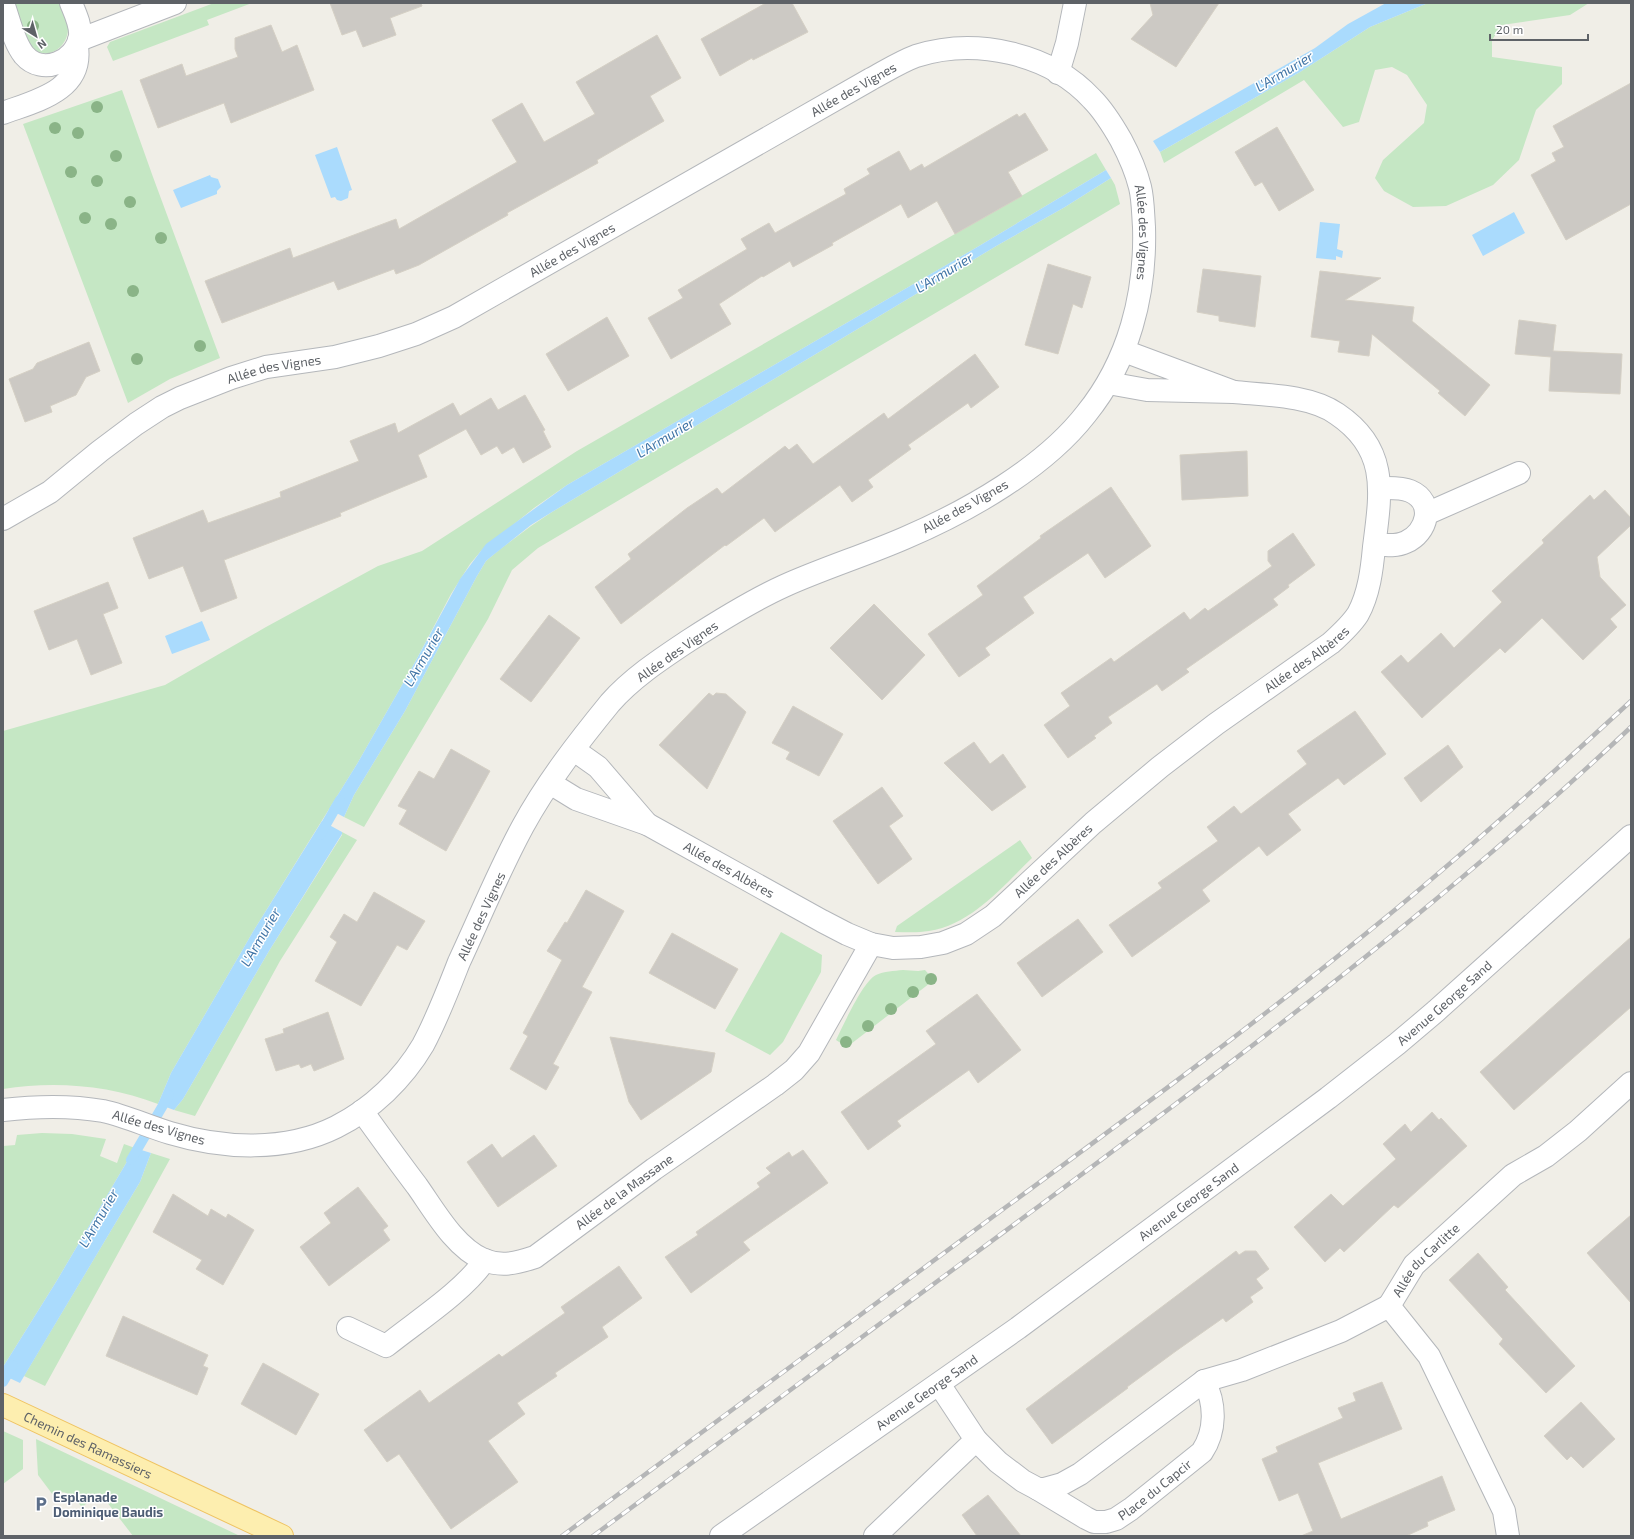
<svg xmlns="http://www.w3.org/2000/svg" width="1634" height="1539" font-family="'Exo 2',sans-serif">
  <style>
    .green { fill: #c5e7c4 }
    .water { fill: #aadbfd }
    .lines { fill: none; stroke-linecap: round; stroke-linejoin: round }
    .stream { stroke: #aadbfd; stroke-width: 10 }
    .building { fill: #ccc9c4; stroke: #d5d0c5 }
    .minor-casing { stroke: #b4b7bb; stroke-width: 24 }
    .major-casing { stroke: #efc361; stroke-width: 24 }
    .minor { stroke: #fff; stroke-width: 22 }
    .major { stroke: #fdeeaf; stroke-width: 22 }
    .rail-casing { stroke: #b5b6b7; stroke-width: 4.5 }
    .rail { stroke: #fff; stroke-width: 3; stroke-dasharray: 9; stroke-linecap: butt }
    .tree { fill: #8ab487 }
    .labels { text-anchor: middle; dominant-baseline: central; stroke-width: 3; stroke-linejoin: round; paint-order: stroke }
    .street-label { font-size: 13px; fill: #5e6267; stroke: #fff }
    .service-label { font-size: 13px; font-weight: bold; fill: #4e5e75; stroke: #fff; text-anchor: start }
    .water-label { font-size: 14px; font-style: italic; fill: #4276a7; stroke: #fff }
  </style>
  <rect width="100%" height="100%" fill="#f0eee7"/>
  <path class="green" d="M 13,3 L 60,3 C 63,11 68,21 68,29 C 68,47 47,62 32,48 C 22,39 18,16 13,3 Z
    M 214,3 L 252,3 L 207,20 L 209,25 L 113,61 L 107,47 L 110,42 Z
    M 1428,3 L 1589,3 L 1570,15 L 1502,25 L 1492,40 L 1492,57 L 1562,67 L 1562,84 L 1536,110 L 1519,160 L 1493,185 L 1446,206 L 1413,207 L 1384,191 L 1375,178 L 1383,160 L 1424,123 L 1427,105 L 1407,75 L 1392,67 L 1375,70 L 1359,122 L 1343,127 L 1304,80 L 1164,163 L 1160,152 L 1300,72 L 1370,27 Z
    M 122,90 L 153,177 L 220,358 L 170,379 L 128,403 L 23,124 Z
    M 1096,153 L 1106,170 L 979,246 L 567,485 L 534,508 L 481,551 L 470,564 L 451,594 L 414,664 L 357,764 L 254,930 L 171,1073 L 158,1104 C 108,1085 55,1081 3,1089 L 3,731 L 165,685 L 266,627 L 378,566 L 422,551 L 577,451 Z
    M 1111,178 L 1115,185 L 1120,204 L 538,548 L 512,570 L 488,619 L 364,827 L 344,817 L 354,795 L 405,711 L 477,576 L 486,561 L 499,550 L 531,526 L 552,512 L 998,245 L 1065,207 Z
    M 342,832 L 357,840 L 280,961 L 195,1116 L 174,1110 L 183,1099 L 269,951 L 342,835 Z
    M 1020,840 L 1032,858 C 1002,887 972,924 929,931 C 917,933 906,932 895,932 L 897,926 Z
    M 781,932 L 822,955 L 821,972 L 783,1042 L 770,1055 L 725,1031 Z
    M 903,970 L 918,971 L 925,970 L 934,980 L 847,1047 L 836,1040 C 843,1026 863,981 876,975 C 884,971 894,971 903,970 Z
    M 42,1133 L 72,1134 L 106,1139 L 100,1156 L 117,1163 L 124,1144 L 135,1148 L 56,1282 L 3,1367 L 3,1146 L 15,1145 L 17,1135 Z
    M 151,1153 L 170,1159 L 45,1386 L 24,1376 L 140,1182 Z
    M 3,1431 L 23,1440 L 23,1469 L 3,1484 Z
    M 36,1439 L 240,1536 L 133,1536 L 100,1493 L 82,1507 C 74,1498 66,1487 53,1495 L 38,1475 Z"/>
  <path class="water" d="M 1386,3 L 1428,3 L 1370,27 L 1300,72 L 1160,152 L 1153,141 L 1315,48 L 1348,24 Z
    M 337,147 L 352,190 L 349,191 L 348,198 L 341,201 L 337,200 L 335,197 L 331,198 L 315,155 Z
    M 1106,170 L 1111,178 L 1065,207 L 998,245 L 552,512 L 531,525 L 492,556 L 486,561 L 477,576 L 405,711 L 354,795 L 344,817 L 329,809 L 357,764 L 414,664 L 460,579 L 486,544 L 567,485 L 979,246 Z
    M 210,175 L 211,177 L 218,179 L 221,187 L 217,191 L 217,194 L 181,208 L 173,190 Z
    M 1514,212 L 1525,233 L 1483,256 L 1472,235 Z
    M 1320,222 L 1340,224 L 1337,249 L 1343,251 L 1342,258 L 1336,256 L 1336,260 L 1316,258 Z
    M 202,621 L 210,640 L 172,654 L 165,636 Z
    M 322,821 L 342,832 L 342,834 L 269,951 L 183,1099 L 174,1110 L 158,1104 L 171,1073 L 254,930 Z
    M 135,1148 L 151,1153 L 140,1182 L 20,1383 L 3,1375 L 3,1367 L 56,1282 Z"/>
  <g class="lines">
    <path class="stream" d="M 320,835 L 340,800
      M 131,1160 L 169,1095
      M 3,1382 L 13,1365"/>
  </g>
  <path class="building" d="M 330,3 L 421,3 L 422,6 L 390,18 L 396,35 L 363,47 L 356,30 L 342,35 Z
    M 766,3 L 792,3 L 808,32 L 753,60 L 752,58 L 720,76 L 701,39 Z
    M 1150,3 L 1219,3 L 1176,67 L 1131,39 L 1153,15 Z
    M 271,25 L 282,52 L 297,45 L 314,90 L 231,123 L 224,103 L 158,128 L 140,80 L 182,64 L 186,76 L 238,57 L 235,49 L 235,38 Z
    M 657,35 L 681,78 L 650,96 L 664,121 L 597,160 L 598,163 L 507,213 L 508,215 L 419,265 L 396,274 L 394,269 L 338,290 L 334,281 L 222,323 L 205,281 L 290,248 L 293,258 L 396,219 L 399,229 L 517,162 L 492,120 L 522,103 L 544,142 L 595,114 L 576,82 Z
    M 1631,83 L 1631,204 L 1566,240 L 1531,175 L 1556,161 L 1552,153 L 1564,147 L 1553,126 Z
    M 1025,113 L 1048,150 L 1008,172 L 1022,196 L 955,234 L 937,201 L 908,218 L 901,204 L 832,243 L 833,245 L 793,267 L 790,261 L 763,277 L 762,276 L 719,304 L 731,324 L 671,359 L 648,318 L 683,298 L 678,290 L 747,249 L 741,239 L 769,223 L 775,233 L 846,194 L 844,189 L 870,174 L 867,169 L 899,151 L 910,171 L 922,164 L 924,168 L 1017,114 L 1019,117 Z
    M 1277,127 L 1314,190 L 1279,211 L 1262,182 L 1255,186 L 1235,152 Z
    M 1048,264 L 1091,277 L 1082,308 L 1073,304 L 1058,354 L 1025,345 Z
    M 1203,269 L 1261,276 L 1255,327 L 1219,321 L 1219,316 L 1197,312 Z
    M 1320,271 L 1381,278 L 1345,300 L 1414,307 L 1412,321 L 1490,385 L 1465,416 L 1438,393 L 1440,391 L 1372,334 L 1369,356 L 1338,352 L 1340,341 L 1311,337 Z
    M 607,317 L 629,356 L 568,391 L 546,354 Z
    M 1519,320 L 1556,325 L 1553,351 L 1622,354 L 1620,394 L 1549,391 L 1551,357 L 1515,354 Z
    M 89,342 L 100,371 L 86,377 L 76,395 L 50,406 L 52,412 L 25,422 L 9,379 L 33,369 L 37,363 Z
    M 975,354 L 999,387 L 971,408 L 968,403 L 908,445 L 911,449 L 868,480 L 873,487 L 852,502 L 840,485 L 775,532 L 764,518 L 726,546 L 725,545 L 621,624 L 595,587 L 631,559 L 628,554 L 687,508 L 717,488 L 722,494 L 785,446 L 789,450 L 797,444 L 813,464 L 884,413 L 888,419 Z
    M 525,395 L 545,430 L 543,431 L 551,447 L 523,463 L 514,447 L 502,454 L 497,446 L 481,455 L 466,429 L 418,455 L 427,477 L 340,513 L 341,516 L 224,560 L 237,598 L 201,612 L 183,566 L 149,579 L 133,538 L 203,510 L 208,523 L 281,497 L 280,492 L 359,461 L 350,441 L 395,423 L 398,433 L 453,403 L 460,416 L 491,398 L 498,410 Z
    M 1247,451 L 1248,496 L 1182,500 L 1180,455 Z
    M 1111,487 L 1151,546 L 1105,578 L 1088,553 L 1023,597 L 1034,613 L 985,648 L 990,655 L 959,677 L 928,634 L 983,595 L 977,586 L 1041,538 L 1040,536 Z
    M 1605,490 L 1631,518 L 1631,525 L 1597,557 L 1600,577 L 1626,605 L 1610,619 L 1617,627 L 1583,660 L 1542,618 L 1505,653 L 1500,648 L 1422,718 L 1381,672 L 1401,655 L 1408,663 L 1441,633 L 1454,648 L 1502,602 L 1492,591 L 1544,543 L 1542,540 L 1590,495 L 1594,500 Z
    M 1293,533 L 1315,565 L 1288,585 L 1289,587 L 1273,599 L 1278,605 L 1186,669 L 1189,672 L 1162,691 L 1157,684 L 1108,717 L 1112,723 L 1094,736 L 1096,738 L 1068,758 L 1044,725 L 1070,706 L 1061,693 L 1111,658 L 1114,662 L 1184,612 L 1190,620 L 1205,608 L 1208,611 L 1272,566 L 1268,561 L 1268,551 Z
    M 108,582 L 118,608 L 103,614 L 122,663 L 91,675 L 77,639 L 49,650 L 34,611 Z
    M 874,604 L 925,655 L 882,700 L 830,648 Z
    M 549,615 L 580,638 L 531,702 L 500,679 Z
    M 709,693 L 713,696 L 716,693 L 726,694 L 746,712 L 707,789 L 659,745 Z
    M 793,706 L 843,734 L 819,776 L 786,759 L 790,752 L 772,743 Z
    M 1355,711 L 1386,754 L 1344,785 L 1338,778 L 1288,814 L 1301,830 L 1267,856 L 1259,846 L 1202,890 L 1210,901 L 1132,957 L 1109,925 L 1162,888 L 1158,883 L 1218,841 L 1207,827 L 1234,806 L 1241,814 L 1307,764 L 1297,751 Z
    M 974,742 L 990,764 L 1003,754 L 1026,787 L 992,811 L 944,763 Z
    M 1448,745 L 1463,767 L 1421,802 L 1404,778 Z
    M 451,749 L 490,771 L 446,851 L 399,824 L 407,810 L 398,806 L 419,771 L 434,779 Z
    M 882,787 L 903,816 L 889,826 L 912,859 L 878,884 L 833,821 Z
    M 586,890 L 624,911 L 582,987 L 592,992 L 553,1064 L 559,1067 L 546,1090 L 510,1069 L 528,1036 L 523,1033 L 562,960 L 547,951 L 565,922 L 567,923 Z
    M 374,892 L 425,921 L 407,950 L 397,945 L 361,1006 L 315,981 L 337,942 L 330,937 L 344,914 L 357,922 Z
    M 1078,919 L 1103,952 L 1042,997 L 1017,963 Z
    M 672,933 L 738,969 L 715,1009 L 649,973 Z
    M 1631,937 L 1631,1007 L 1514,1110 L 1480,1072 Z
    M 977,994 L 1021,1050 L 978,1083 L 969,1070 L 897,1121 L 901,1126 L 868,1150 L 841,1112 L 936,1044 L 926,1031 Z
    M 328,1012 L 344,1059 L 314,1071 L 311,1064 L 301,1068 L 299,1064 L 276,1071 L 265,1039 L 284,1033 L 283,1029 Z
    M 610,1037 L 715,1053 L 711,1072 L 641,1120 L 629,1102 Z
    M 1432,1112 L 1439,1120 L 1441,1118 L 1467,1146 L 1398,1208 L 1394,1205 L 1344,1252 L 1340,1248 L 1325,1262 L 1294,1227 L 1331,1194 L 1343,1206 L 1396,1159 L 1383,1144 L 1405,1124 L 1411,1132 Z
    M 534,1135 L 557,1166 L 498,1207 L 467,1162 L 492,1144 L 502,1158 Z
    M 803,1150 L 828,1183 L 743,1242 L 750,1250 L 691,1293 L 665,1257 L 698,1235 L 696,1232 L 760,1187 L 757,1183 L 771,1173 L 766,1168 L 789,1152 L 792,1157 Z
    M 358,1187 L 388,1226 L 383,1230 L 390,1240 L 329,1286 L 300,1247 L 331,1223 L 324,1213 Z
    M 173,1194 L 208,1216 L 211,1209 L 226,1218 L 228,1214 L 254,1230 L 223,1285 L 196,1269 L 202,1260 L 153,1232 Z
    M 1631,1215 L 1631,1303 L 1587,1253 Z
    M 1236,1251 L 1239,1255 L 1245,1251 L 1256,1251 L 1269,1269 L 1256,1279 L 1263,1288 L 1250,1297 L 1253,1302 L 1226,1322 L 1223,1318 L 1176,1351 L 1127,1387 L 1128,1388 L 1052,1444 L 1026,1409 Z
    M 1478,1253 L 1508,1287 L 1505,1290 L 1575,1366 L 1546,1393 L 1499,1344 L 1503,1339 L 1449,1280 Z
    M 619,1266 L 642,1298 L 602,1327 L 608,1337 L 555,1373 L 557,1376 L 517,1403 L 525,1414 L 488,1441 L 518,1482 L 451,1529 L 399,1454 L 387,1462 L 364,1430 L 420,1390 L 429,1403 L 499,1354 L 502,1357 L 565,1313 L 561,1307 Z
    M 123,1316 L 208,1355 L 203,1366 L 208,1368 L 197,1395 L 106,1356 Z
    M 263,1363 L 319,1394 L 296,1435 L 241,1404 Z
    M 1382,1382 L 1402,1429 L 1318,1463 L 1341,1519 L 1442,1476 L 1455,1510 L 1427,1522 L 1428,1526 L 1406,1536 L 1301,1536 L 1313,1531 L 1298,1493 L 1279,1501 L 1262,1459 L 1278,1452 L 1276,1447 L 1343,1418 L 1338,1408 L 1356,1401 L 1353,1393 Z
    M 1581,1402 L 1615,1439 L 1583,1468 L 1571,1456 L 1567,1460 L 1544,1436 Z
    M 988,1495 L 1021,1536 L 977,1536 L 962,1515 Z"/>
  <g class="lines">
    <g class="minor-casing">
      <g id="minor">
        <path d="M 3,3 C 9,19 13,41 24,55 C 42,76 76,62 80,36 C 81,25 75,13 71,3"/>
        <path d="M 79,40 L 175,3"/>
        <path d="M 1058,73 L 1067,43 L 1075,3"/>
        <path d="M 3,113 C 35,101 83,91 77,47"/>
        <path d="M 1108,383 L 1147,390 L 1234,392 L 1124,351"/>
        <path d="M 1426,514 L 1519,473"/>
        <path id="s1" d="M 3,519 L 50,492 L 100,451 L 136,424 L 162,407 L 180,398 L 231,378 L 266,367 L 335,357 L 379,346 L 416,334 L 454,317 L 871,79 C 886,71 900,62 916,56 C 975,37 1050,53 1092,99 C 1104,111 1113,126 1121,140 C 1129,155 1136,171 1140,187 C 1143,199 1143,213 1144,227 C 1146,294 1129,361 1086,414 C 1044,468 968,511 905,538 C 866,555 824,568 784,586 C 751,601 719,621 688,641 C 661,659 632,678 610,703 C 579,741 547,782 523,826 C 499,870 480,917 459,962 C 448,990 437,1019 423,1045 C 403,1079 372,1109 336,1127 C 286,1152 223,1149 170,1133 C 147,1126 126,1116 103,1111 C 69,1105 37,1106 3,1110"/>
        <path d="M 1375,544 C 1385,545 1396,547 1406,542 C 1427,533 1436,502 1410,491 C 1401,487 1389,488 1379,488"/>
        <path d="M 550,783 L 576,799 L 647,824 L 598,767 L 574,750"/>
        <path id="s2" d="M 647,824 L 822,921 L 847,934 L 871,944 L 893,948 L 921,947 L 943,943 L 966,934 L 993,916 L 1093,823 L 1160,767 L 1216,724 L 1331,643 C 1341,634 1351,625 1358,614 C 1369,594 1372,569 1374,547 C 1381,492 1389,449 1337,414 C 1310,395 1265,395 1234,392"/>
        <path id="s3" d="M 362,1111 C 380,1136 398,1161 417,1186 C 434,1210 455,1248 484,1260 C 502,1267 517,1263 535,1257 L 654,1169 L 775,1085 L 794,1070 L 809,1053 L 871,944"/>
        <path d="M 348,1328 L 386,1346 C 417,1321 463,1292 485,1260"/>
        <path d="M 939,1384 L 976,1440 L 998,1462 L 1023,1481 L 1038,1489 L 1044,1489 L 1062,1484 L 1080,1474 L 1204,1381 L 1242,1370 L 1341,1331 L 1389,1306"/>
        <path id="s4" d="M 1038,1489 L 1086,1518 L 1094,1522 L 1106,1522 L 1116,1519 L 1131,1509 L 1202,1452 C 1216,1431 1216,1404 1204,1381"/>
        <path id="s5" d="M 721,1536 L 1018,1328 L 1328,1098 L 1397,1044 L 1436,1011 L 1631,836"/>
        <path d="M 875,1536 L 976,1440"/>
        <path id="s6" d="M 1508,1536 L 1504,1511 L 1429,1356 L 1389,1306 L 1414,1265 L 1513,1175 L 1546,1156 L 1578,1131 L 1631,1083"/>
      </g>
    </g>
    <g class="major-casing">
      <g id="major">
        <path id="s7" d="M 3,1405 L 282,1536"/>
      </g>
    </g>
    <use href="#minor" class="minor"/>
    <use href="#major" class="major"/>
    <g class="rail-casing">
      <path id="rail" d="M 562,1536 C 710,1426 858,1317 1006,1207 C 1138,1110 1270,1013 1396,909 C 1477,842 1554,772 1631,701
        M 593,1536 C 740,1427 887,1318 1035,1209 C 1240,1057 1445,903 1631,727"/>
    </g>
    <use href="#rail" class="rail"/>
  </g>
  <g class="tree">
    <circle cx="33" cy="26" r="6"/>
    <circle cx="97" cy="107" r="6"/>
    <circle cx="55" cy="128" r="6"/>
    <circle cx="78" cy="133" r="6"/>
    <circle cx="116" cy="156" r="6"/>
    <circle cx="71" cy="172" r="6"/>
    <circle cx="97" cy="181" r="6"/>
    <circle cx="130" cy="202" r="6"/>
    <circle cx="85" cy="218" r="6"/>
    <circle cx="111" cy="224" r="6"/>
    <circle cx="161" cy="238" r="6"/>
    <circle cx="133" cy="291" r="6"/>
    <circle cx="200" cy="346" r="6"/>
    <circle cx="137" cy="359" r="6"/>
    <circle cx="931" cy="979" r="6"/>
    <circle cx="913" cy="992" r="6"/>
    <circle cx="891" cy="1009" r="6"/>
    <circle cx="868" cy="1026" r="6"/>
    <circle cx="846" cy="1042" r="6"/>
  </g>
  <defs>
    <g id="parking-bare" transform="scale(1.2)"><path d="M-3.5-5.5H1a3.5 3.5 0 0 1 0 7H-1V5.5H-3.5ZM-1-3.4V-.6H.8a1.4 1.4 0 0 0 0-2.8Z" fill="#5c6f8a" stroke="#fff" stroke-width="2.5" paint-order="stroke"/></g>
  </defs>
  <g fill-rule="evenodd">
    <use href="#parking-bare" x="41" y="1504"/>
  </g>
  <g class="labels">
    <g class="street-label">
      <text stroke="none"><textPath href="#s1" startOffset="962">Allée des Vignes</textPath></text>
      <text stroke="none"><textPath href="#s1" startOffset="1370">Allée des Vignes</textPath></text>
      <text stroke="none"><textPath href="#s1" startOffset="638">Allée des Vignes</textPath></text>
      <text stroke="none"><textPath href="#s1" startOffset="314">Allée des Vignes</textPath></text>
      <text transform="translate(965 506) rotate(-29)">Allée des Vignes</text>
      <text transform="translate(677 651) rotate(-35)">Allée des Vignes</text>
      <text stroke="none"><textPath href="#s2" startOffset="790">Allée des Albères</textPath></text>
      <text stroke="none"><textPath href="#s2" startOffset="466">Allée des Albères</textPath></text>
      <text stroke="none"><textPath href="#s2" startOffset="94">Allée des Albères</textPath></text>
      <text transform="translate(481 916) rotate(-65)">Allée des Vignes</text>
      <text stroke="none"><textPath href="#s5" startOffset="899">Avenue George Sand</textPath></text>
      <text transform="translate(159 1127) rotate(16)">Allée des Vignes</text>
      <text stroke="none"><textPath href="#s3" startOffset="357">Allée de la Massane</textPath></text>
      <text stroke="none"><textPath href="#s5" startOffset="575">Avenue George Sand</textPath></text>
      <text stroke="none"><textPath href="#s6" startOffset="321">Allée du Carlitte</textPath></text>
      <text stroke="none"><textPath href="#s5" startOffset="251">Avenue George Sand</textPath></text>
      <text stroke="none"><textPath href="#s7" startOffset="94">Chemin des Ramassiers</textPath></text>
      <text stroke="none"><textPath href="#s4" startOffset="136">Place du Capcir</textPath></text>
    </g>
    <g class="service-label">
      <text x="53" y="1497">Esplanade<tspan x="53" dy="15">Dominique Baudis</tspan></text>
    </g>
    <g class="water-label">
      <text transform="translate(1284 71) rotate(-31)">L'Armurier</text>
      <text transform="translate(944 272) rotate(-31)">L'Armurier</text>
      <text transform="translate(665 437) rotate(-31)">L'Armurier</text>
      <text transform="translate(423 657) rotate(-60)">L'Armurier</text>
      <text transform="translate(260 937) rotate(-60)">L'Armurier</text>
      <text transform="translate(98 1218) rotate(-60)">L'Armurier</text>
    </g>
  </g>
  <rect width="1634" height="1539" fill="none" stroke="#5e6267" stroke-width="8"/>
  <g transform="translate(36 36) rotate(143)" stroke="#ffffff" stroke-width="3" paint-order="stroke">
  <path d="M0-3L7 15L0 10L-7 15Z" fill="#5e6267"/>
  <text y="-6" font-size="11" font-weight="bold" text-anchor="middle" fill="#5e6267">N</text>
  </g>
  <path d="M1490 34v6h98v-6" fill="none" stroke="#5e6267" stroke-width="2"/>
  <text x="1496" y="34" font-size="12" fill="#5e6267" stroke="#ffffff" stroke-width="3" paint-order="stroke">20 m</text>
</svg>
